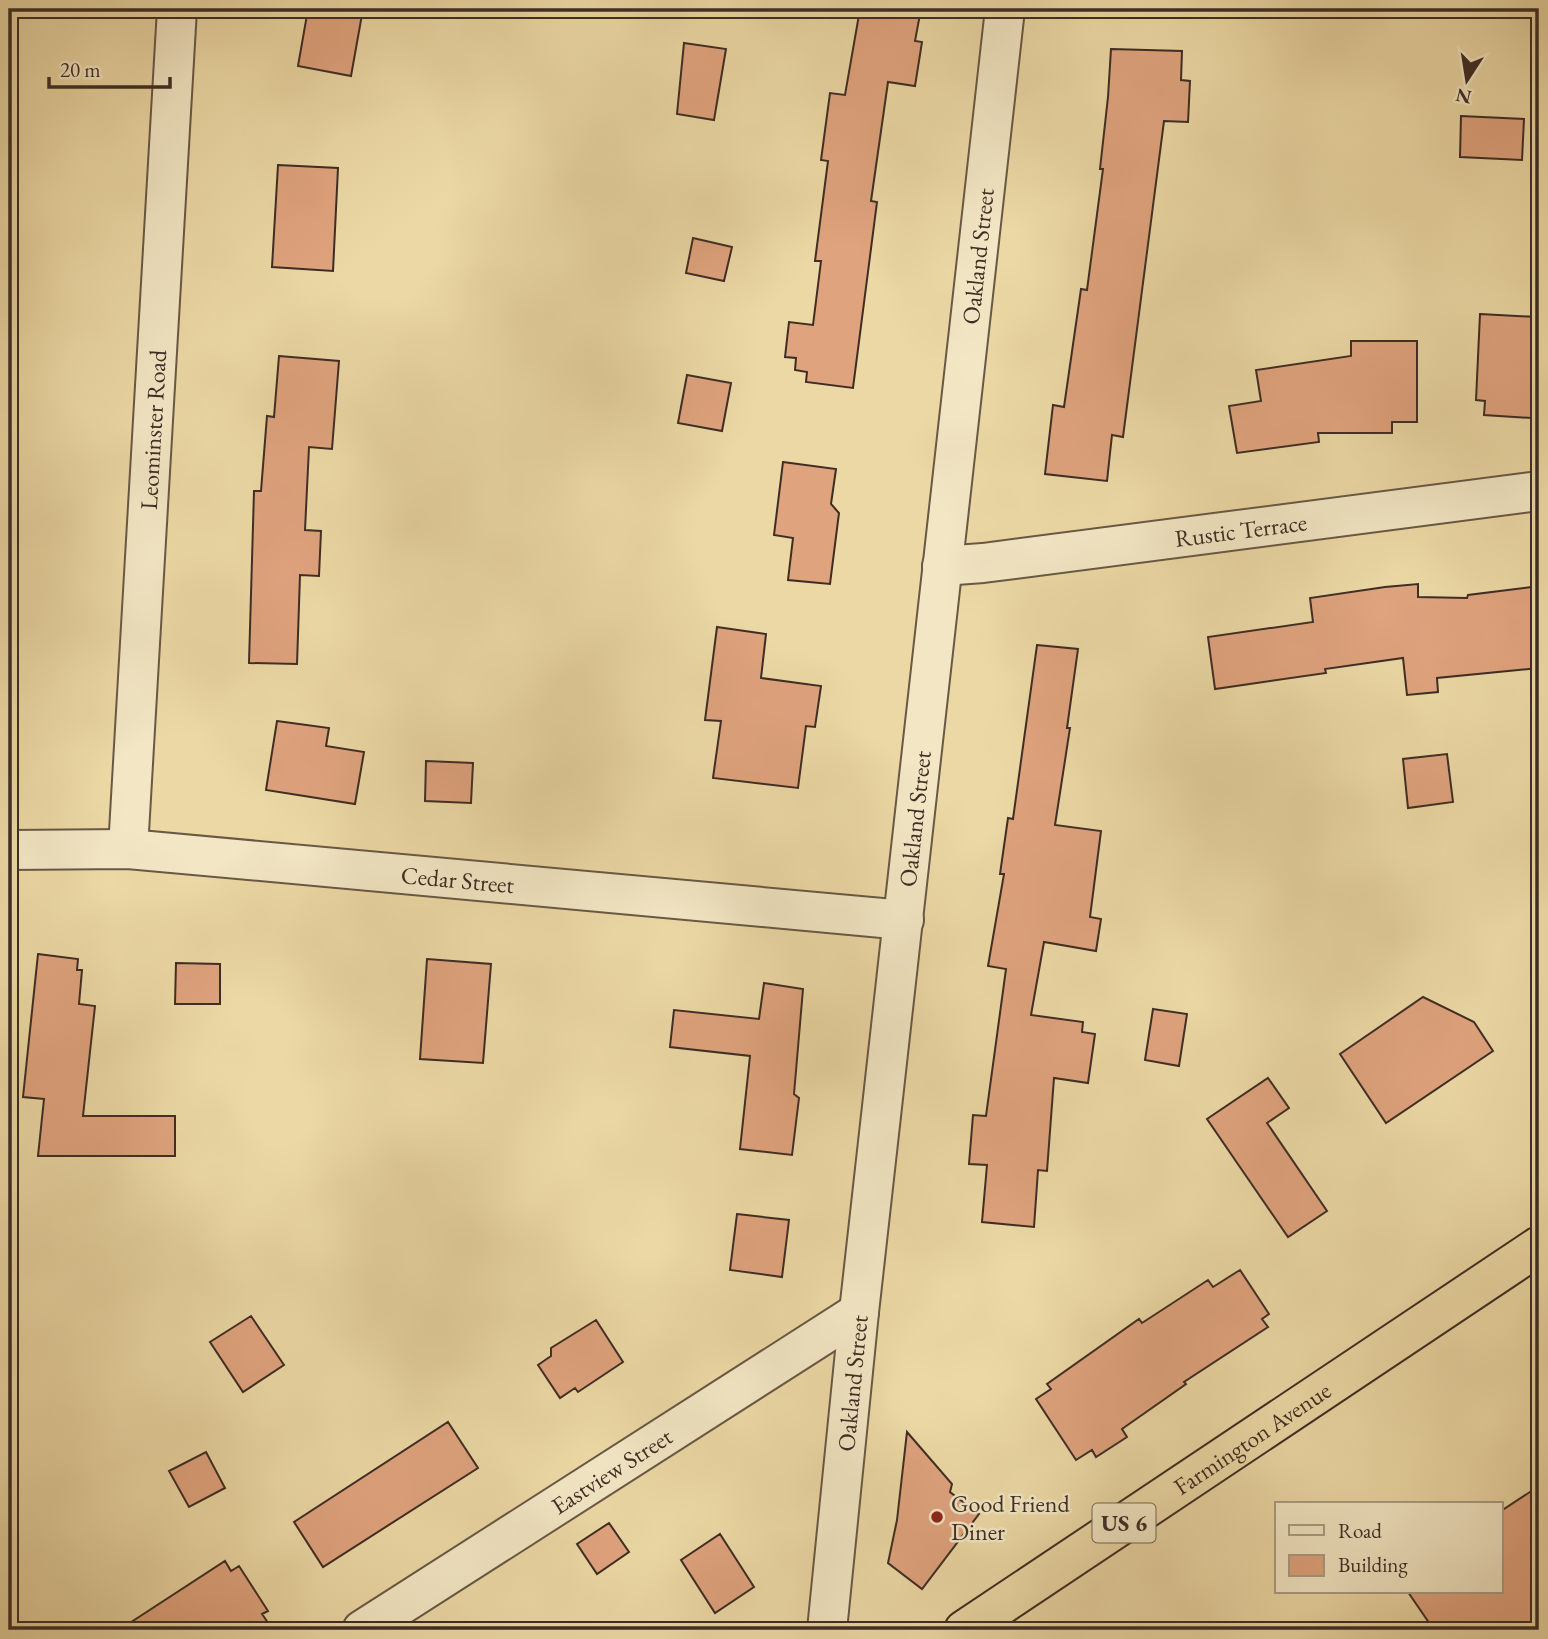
<svg xmlns="http://www.w3.org/2000/svg" width="1548" height="1639" font-family="'EB Garamond',serif">
  <style>
    .building { fill: #dfa37e; stroke: #3e2d25; stroke-width: 2 }
    .lines { fill: none; stroke-linecap: round; stroke-linejoin: round }
    .minor-casing { stroke: #695845; stroke-width: 42 }
    .highway-casing { stroke: #3e2d25; stroke-width: 42 }
    .minor { stroke: #f2e6c4; stroke-width: 38 }
    .highway { stroke: #ebd8a5; stroke-width: 38 }
    .poi-dot { fill: #8f2418; stroke: #f2e6c4; stroke-width: 2.5 }
    .labels { text-anchor: middle; dominant-baseline: central; stroke-width: 5; stroke-linejoin: round; paint-order: stroke }
    .shield { fill: #f2e6c4; stroke: #746455; stroke-width: 2 }
    .shield-label { font-size: 23px; font-weight: bold; fill: #3e2d25 }
    .street-label { font-size: 24px; fill: #3e2d25; stroke: #f2e6c4 }
    .poi-label { font-size: 24px; fill: #3e2d25; stroke: #f2e6c4; text-anchor: start }
  </style>
  <rect width="100%" height="100%" fill="#ebd8a5"/>
  <filter id="stains"><feTurbulence type="fractalNoise" baseFrequency=".00286" numOctaves="4"/><feColorMatrix values="0 0 0 0 .2 0 0 0 0 .09 0 0 0 0 .02 0 0 0 .5 -.17"/></filter>
  <radialGradient id="worn" r=".72"><stop offset=".6" stop-color="#630" stop-opacity="0"/><stop offset="1" stop-color="#630" stop-opacity=".3"/></radialGradient>
  <path class="building" d="M 308,9 L 363,9 L 351,76 L 298,66 Z
    M 860,9 L 888,14 L 889,9 L 921,9 L 915,41 L 922,42 L 915,86 L 888,82 L 871,201 L 877,202 L 853,388 L 806,382 L 807,372 L 795,370 L 796,358 L 785,357 L 789,322 L 813,325 L 821,261 L 815,261 L 828,161 L 821,160 L 830,93 L 845,95 Z
    M 684,43 L 726,49 L 714,120 L 677,114 Z
    M 1111,49 L 1182,51 L 1181,80 L 1190,81 L 1188,122 L 1164,121 L 1123,437 L 1112,435 L 1107,481 L 1045,474 L 1053,405 L 1064,407 L 1081,289 L 1087,290 L 1103,169 L 1100,169 L 1108,97 Z
    M 1461,116 L 1524,119 L 1522,160 L 1460,157 Z
    M 278,165 L 338,168 L 333,271 L 272,267 Z
    M 693,238 L 732,247 L 724,281 L 686,273 Z
    M 1480,314 L 1536,317 L 1531,418 L 1484,415 L 1485,401 L 1476,400 Z
    M 1351,341 L 1417,341 L 1417,422 L 1392,422 L 1392,433 L 1318,433 L 1319,442 L 1237,453 L 1229,406 L 1261,401 L 1256,370 L 1351,356 Z
    M 279,356 L 339,361 L 332,449 L 309,447 L 305,530 L 321,531 L 319,576 L 300,575 L 297,664 L 249,663 L 254,491 L 261,491 L 267,416 L 274,417 Z
    M 687,375 L 731,383 L 722,431 L 678,423 Z
    M 783,462 L 836,469 L 831,504 L 839,513 L 830,584 L 788,580 L 793,538 L 774,535 Z
    M 1418,584 L 1418,597 L 1467,598 L 1468,595 L 1539,586 L 1539,668 L 1437,678 L 1438,692 L 1407,695 L 1403,658 L 1325,669 L 1326,673 L 1215,689 L 1208,637 L 1313,622 L 1310,598 L 1385,587 Z
    M 717,627 L 766,634 L 761,678 L 821,686 L 815,727 L 806,726 L 798,788 L 713,778 L 721,721 L 705,720 Z
    M 1037,645 L 1078,649 L 1067,728 L 1070,728 L 1055,825 L 1101,831 L 1090,917 L 1101,919 L 1096,951 L 1044,942 L 1031,1015 L 1083,1022 L 1082,1032 L 1095,1034 L 1088,1083 L 1054,1078 L 1047,1171 L 1038,1170 L 1034,1227 L 982,1222 L 987,1165 L 969,1164 L 973,1115 L 986,1116 L 1006,969 L 988,966 L 1004,874 L 1000,874 L 1008,818 L 1013,819 Z
    M 277,721 L 329,728 L 326,746 L 364,752 L 355,804 L 266,790 Z
    M 1447,754 L 1453,802 L 1408,808 L 1403,759 Z
    M 426,761 L 473,763 L 471,803 L 425,801 Z
    M 38,954 L 78,959 L 77,970 L 82,970 L 79,1004 L 95,1006 L 83,1116 L 175,1116 L 175,1156 L 38,1156 L 44,1099 L 23,1097 Z
    M 427,959 L 491,964 L 483,1063 L 420,1059 Z
    M 176,963 L 220,964 L 220,1004 L 175,1004 Z
    M 764,983 L 803,989 L 794,1094 L 799,1098 L 792,1155 L 740,1149 L 750,1056 L 670,1047 L 674,1010 L 759,1019 Z
    M 1423,997 L 1474,1022 L 1493,1051 L 1386,1123 L 1340,1054 Z
    M 1153,1009 L 1187,1014 L 1179,1066 L 1145,1060 Z
    M 1268,1078 L 1289,1108 L 1267,1123 L 1327,1211 L 1288,1237 L 1207,1119 Z
    M 737,1214 L 789,1220 L 782,1277 L 730,1270 Z
    M 1240,1270 L 1269,1314 L 1262,1319 L 1268,1327 L 1184,1382 L 1186,1384 L 1122,1429 L 1127,1437 L 1096,1457 L 1092,1450 L 1076,1460 L 1036,1399 L 1051,1389 L 1047,1384 L 1139,1319 L 1142,1323 L 1208,1280 L 1213,1287 Z
    M 251,1316 L 284,1365 L 243,1392 L 210,1342 Z
    M 596,1320 L 623,1362 L 578,1392 L 575,1388 L 560,1398 L 538,1365 L 551,1356 L 551,1348 Z
    M 448,1422 L 478,1468 L 323,1567 L 294,1522 Z
    M 907,1432 L 952,1484 L 950,1492 L 979,1514 L 922,1589 L 888,1563 L 897,1520 Z
    M 206,1452 L 225,1488 L 189,1507 L 169,1471 Z
    M 1539,1486 L 1539,1630 L 1434,1630 L 1408,1592 L 1501,1592 L 1501,1511 Z
    M 609,1523 L 629,1552 L 597,1574 L 577,1544 Z
    M 720,1534 L 754,1587 L 715,1613 L 681,1560 Z
    M 225,1561 L 231,1571 L 239,1566 L 268,1611 L 262,1614 L 273,1630 L 119,1630 Z"/>
  <g class="lines">
    <g class="minor-casing">
      <g id="minor">
        <path id="s1" d="M 942,566 L 983,563 L 1539,491"/>
        <path id="s2" d="M 128,849 L 177,9"/>
        <path id="s3" d="M 9,850 L 128,849 L 904,920"/>
        <path id="s4" d="M 362,1630 L 859,1312"/>
        <path id="s5" d="M 827,1630 L 859,1312 L 1005,9"/>
      </g>
    </g>
    <g class="highway-casing">
      <g id="highway">
        <path id="s6" d="M 964,1630 L 1539,1246"/>
      </g>
    </g>
    <use href="#minor" class="minor"/>
    <use href="#highway" class="highway"/>
  </g>
  <circle class="poi-dot" cx="937" cy="1517" r="7"/>
  <g class="labels">
    <rect class="shield" x="1092.5" y="1503.5" width="63" height="39" rx="5"/>
    <g class="shield-label">
      <text x="1124" y="1523">US 6</text>
    </g>
    <g class="street-label">
      <text stroke="none"><textPath href="#s5" startOffset="1382">Oakland Street</textPath></text>
      <text stroke="none"><textPath href="#s2" startOffset="420">Leominster Road</textPath></text>
      <text stroke="none"><textPath href="#s1" startOffset="301">Rustic Terrace</textPath></text>
      <text stroke="none"><textPath href="#s5" startOffset="816">Oakland Street</textPath></text>
      <text stroke="none"><textPath href="#s3" startOffset="450">Cedar Street</textPath></text>
      <text stroke="none"><textPath href="#s5" startOffset="248">Oakland Street</textPath></text>
      <text stroke="none"><textPath href="#s6" startOffset="346">Farmington Avenue</textPath></text>
      <text stroke="none"><textPath href="#s4" startOffset="296">Eastview Street</textPath></text>
    </g>
    <g class="poi-label">
      <text x="951" y="1503">Good Friend<tspan x="951" dy="28">Diner</tspan></text>
    </g>
  </g>
  <rect width="1548" height="1639" fill="none" stroke="#ebd8a5" stroke-width="35"/>
  <rect x="10" y="10" width="1527" height="1618" fill="none" stroke="#3e2d25" stroke-width="3.5"/>
  <rect x="18" y="18" width="1513" height="1604" fill="none" stroke="#3e2d25" stroke-width="2"/>
  <rect x="1275" y="1502" width="228" height="91" fill="#f2e6c4" stroke="#aa9c84" stroke-width="2"/>
  <rect x="1289" y="1525" width="35" height="10" fill="#f2e6c4" stroke="#aa9c84" stroke-width="2"/>
  <text x="1338" y="1538" font-size="21" fill="#3e2d25">Road</text>
  <rect x="1289" y="1555" width="35" height="21" fill="#dfa37e" stroke="#aa9c84" stroke-width="2"/>
  <text x="1338" y="1572" font-size="21" fill="#3e2d25">Building</text>
  <g transform="translate(1467 80) rotate(192)" stroke="#f2e6c4" stroke-width="5" paint-order="stroke">
  <path d="M0-5L12 26L0 18L-12 26Z" fill="#3e2d25"/>
  <text y="-10" font-size="19" font-weight="bold" text-anchor="middle" fill="#3e2d25">N</text>
  </g>
  <path d="M49 77v10h121v-10" fill="none" stroke="#3e2d25" stroke-width="3.5"/>
  <text x="60" y="77" font-size="21" fill="#3e2d25" stroke="#f2e6c4" stroke-width="5" paint-order="stroke">20 m</text>
  <rect width="100%" height="100%" filter="url(#stains)"/>
  <rect width="100%" height="100%" fill="url(#worn)"/>
</svg>
